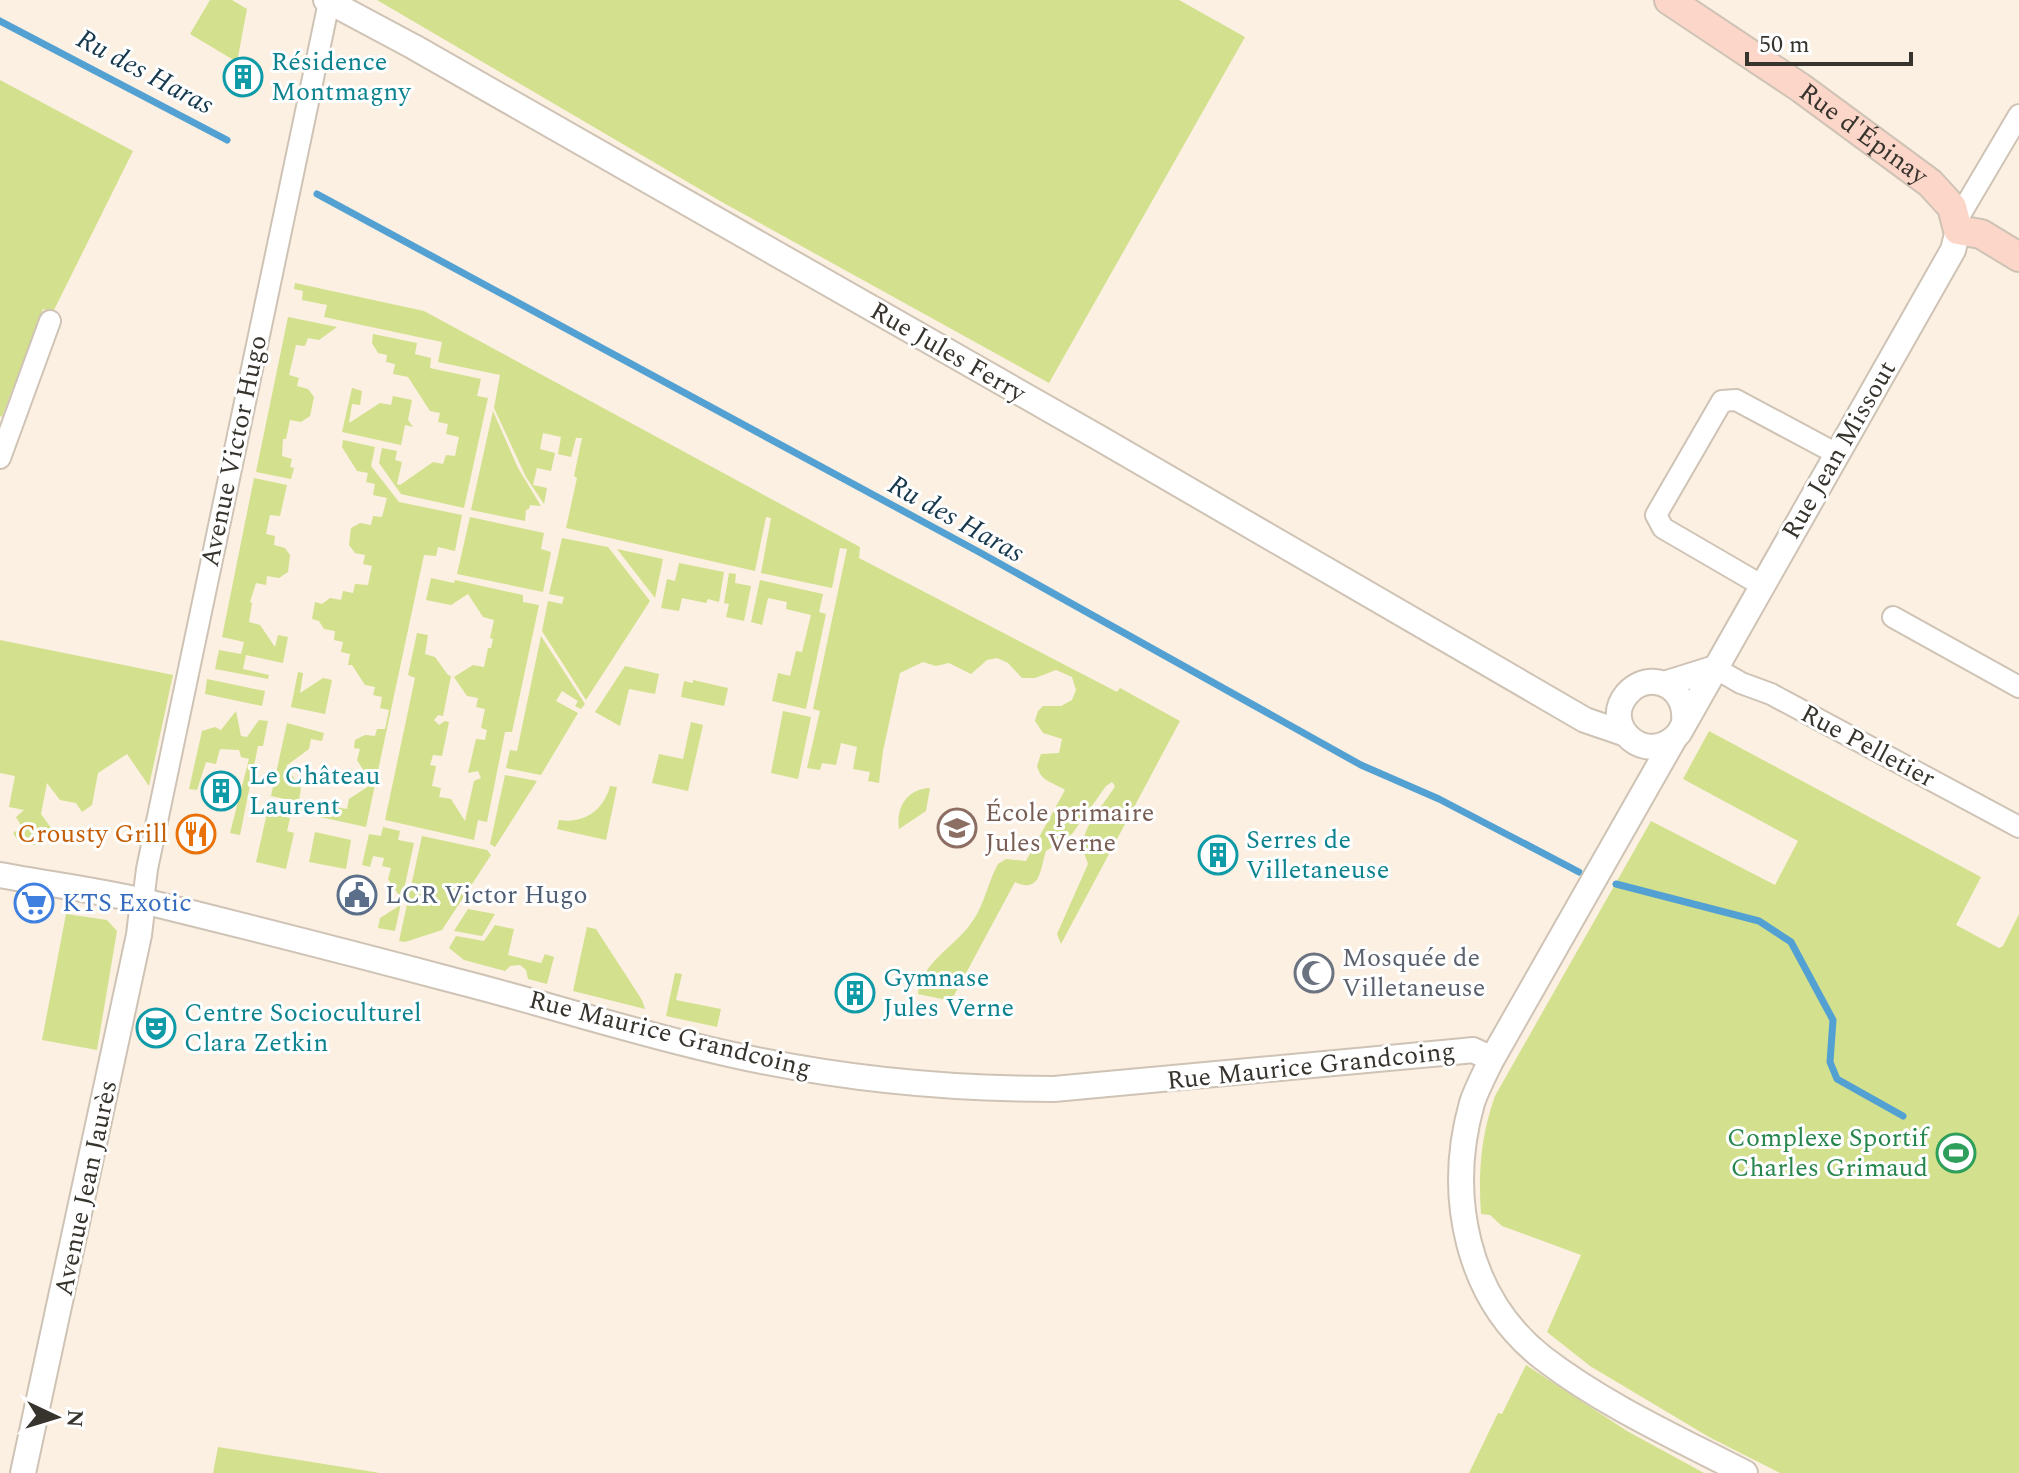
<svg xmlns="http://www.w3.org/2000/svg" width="2019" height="1473" font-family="Spectral,serif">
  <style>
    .green { fill: #d3e08e }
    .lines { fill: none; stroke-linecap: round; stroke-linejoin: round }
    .stream { stroke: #53a1d3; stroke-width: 7 }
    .minor-casing { stroke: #cec3b5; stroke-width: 24 }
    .tertiary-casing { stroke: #cec3b5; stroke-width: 28 }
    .secondary-casing { stroke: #cec3b5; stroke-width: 32 }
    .minor { stroke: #fff; stroke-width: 20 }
    .tertiary { stroke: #fff; stroke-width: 24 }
    .secondary { stroke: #fcd6c8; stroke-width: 28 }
    .labels { text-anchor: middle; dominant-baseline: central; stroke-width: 6; stroke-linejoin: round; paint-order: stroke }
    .culture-label { font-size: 26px; fill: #0d838f; stroke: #fff; text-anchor: start }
    .street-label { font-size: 26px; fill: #37332d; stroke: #fff }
    .education-label { font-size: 26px; fill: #785e54; stroke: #fff; text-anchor: start }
    .food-label { font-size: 26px; fill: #c56008; stroke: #fff; text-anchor: end }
    .service-label { font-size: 26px; fill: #4e5e75; stroke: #fff; text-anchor: start }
    .shop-label { font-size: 26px; fill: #366cbe; stroke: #fff; text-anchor: start }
    .worship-label { font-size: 26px; fill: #5b616d; stroke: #fff; text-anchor: start }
    .leisure-label { font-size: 26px; fill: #27864d; stroke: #fff; text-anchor: end }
    .water-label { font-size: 28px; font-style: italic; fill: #17394e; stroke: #fff }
  </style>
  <rect width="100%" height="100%" fill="#fbf0e1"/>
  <path class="green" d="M 210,0 L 232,0 L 247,9 L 237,62 L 190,34 Z
    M 377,0 L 1179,0 L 1245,37 L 1049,383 L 720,201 Z
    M 0,80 L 133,151 L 53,312 L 43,309 L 2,417 L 0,416 Z
    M 295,283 L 424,311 L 860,547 L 859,558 L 1117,692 L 1120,688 L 1180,721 L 1061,944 L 1057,934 L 1088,864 C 1086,857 1082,851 1083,845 C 1084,823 1105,804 1115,786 L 1112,782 L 1106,786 L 1072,834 L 1046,851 C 1040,869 1041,894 1015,882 L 951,1001 L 918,994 C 920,965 953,947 969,926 C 984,908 987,884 998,864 L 1006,859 L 1026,861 L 1065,790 C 1053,782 1041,782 1037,766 L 1041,754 L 1059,753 L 1062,739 L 1043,733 L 1035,721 L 1038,711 L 1043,706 L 1061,706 L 1072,700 L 1076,690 L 1072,677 L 1056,670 L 1035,678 L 1022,678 L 1008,663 L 997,658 L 987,660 L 971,674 L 949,663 L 936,666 L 923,662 L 900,673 L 883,751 L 879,783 L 868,781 L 870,772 L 853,769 L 857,747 L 841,743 L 836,765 L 822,763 L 820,770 L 807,768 L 820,711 L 813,709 L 847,549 L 840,548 L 832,588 L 761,573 L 771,518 L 766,517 L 755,571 L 566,528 L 577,478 L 574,476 L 582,438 L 576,438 L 571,457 L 558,454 L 561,437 L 543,433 L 540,449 L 555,453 L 551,471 L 537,468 L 533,485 L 547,488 L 544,504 L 526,477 L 494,408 L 500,375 L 438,362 L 442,342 L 324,317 L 327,305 L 302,300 L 303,291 L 294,289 Z
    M 288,317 L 337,327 L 319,340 L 308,338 L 305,346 L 296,345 L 289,375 L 299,378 L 297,386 L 308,389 L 314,397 L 310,416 L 301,422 L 290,420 L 286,439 L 283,439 L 282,456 L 292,459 L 290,467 L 294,468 L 291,479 L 256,472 Z
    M 373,334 L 417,343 L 415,354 L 431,358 L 430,368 L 481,379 L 477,396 L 488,398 L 464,508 L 401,494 L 379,463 L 382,448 L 397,451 L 395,460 L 402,462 L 397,484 L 400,485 L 433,462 L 443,464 L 446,455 L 455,456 L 459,437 L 446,434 L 448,424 L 438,422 L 440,413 L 430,411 L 408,377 L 393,374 L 395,364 L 386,362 L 387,355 L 378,353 L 372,343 Z
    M 352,388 L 362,391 L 360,405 L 352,404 L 349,423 L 380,403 L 391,405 L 393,396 L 412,400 L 408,420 L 413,427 L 405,425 L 401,445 L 342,432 Z
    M 493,411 L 518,468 L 541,506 L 530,505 L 529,509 L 526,510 L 525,521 L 471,510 Z
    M 343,440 L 375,447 L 371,466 L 399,502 L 462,515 L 455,551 L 438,547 L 436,556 L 424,555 L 366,827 L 288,810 L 290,800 L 271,796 L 287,723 L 324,733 L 322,741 L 311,739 L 309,749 L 286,766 L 301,789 L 299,799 L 318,803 L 317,807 L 326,809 L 328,806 L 347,809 L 349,799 L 372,784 L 357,760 L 360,749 L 354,748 L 355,740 L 365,735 L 375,736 L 377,729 L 385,729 L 389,710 L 380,708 L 382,697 L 373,695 L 375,687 L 365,685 L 352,665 L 348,665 L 350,654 L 341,652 L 343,642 L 334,640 L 335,631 L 324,629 L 319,621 L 312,619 L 315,602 L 322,604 L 330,598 L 341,600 L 343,591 L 353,593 L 355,584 L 368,585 L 372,566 L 363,564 L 365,555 L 355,553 L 349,545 L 351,528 L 360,523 L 371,525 L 373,516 L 382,517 L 387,498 L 373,495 L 375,484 L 366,482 L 368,473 L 357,471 L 342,447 Z
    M 254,478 L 287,485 L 280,516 L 270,515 L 266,534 L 275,536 L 274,545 L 285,548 L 290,555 L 288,572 L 279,578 L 267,576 L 266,585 L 256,583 L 250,602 L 252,603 L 249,622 L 260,625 L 275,647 L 278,635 L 288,637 L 283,663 L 246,655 L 243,669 L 269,675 L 268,679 L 215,669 L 219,650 L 241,654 L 244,642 L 222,637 Z
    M 470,517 L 544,533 L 541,549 L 551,552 L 543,592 L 457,574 Z
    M 562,538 L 608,547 L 650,601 L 586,700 L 542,631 L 548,601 L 562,604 L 564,597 L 549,594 Z
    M 617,549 L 663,559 L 655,598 Z
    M 679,563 L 724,572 L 719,602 L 708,599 L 706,603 L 682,598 L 679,611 L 661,608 L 667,579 L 675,581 Z
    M 729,573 L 736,574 L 735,583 L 751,586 L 744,621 L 726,617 L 729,604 L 724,603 Z
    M 431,578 L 454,583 L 455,580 L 523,595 L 523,602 L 539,605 L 512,732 L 505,732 L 487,822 L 478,820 L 474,840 L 385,820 L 415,678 L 408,675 L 417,633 L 428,635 L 425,654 L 435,657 L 448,675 L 451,676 L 443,716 L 438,715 L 434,720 L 439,725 L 445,721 L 449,722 L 442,756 L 433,755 L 430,765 L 436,766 L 432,786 L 441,788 L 439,797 L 451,799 L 465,821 L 474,781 L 481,778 L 478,771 L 468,773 L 476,739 L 485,740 L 487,730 L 481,728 L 485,709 L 476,707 L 478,698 L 467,696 L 454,677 L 473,665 L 484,667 L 488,648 L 491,648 L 493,639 L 490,638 L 494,620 L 483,617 L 468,594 L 451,605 L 426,600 Z
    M 760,580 L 823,594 L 819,612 L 826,614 L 806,709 L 772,701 L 778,673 L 790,676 L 796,651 L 802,652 L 811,615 L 786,609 L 787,602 L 768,598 L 762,625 L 751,622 Z
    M 541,636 L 585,704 L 581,709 L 575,706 L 578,701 L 562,691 L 556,701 L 578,713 L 541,775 L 506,768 L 510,750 L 517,751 Z
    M 0,640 L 173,675 L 149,786 L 127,754 L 98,773 L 92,805 L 82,812 L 76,803 L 60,800 L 47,783 L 41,814 L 54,832 L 36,845 L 19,842 L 13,833 L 22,827 L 16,817 L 24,810 L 9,807 L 15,776 L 0,773 Z
    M 625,666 L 659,674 L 655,694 L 629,689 L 620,726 L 595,712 Z
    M 298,672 L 303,673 L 300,693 L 323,678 L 332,680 L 325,714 L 291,707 Z
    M 207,679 L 265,691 L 262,706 L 205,694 Z
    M 693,680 L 728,688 L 724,706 L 681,697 L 684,681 L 693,683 Z
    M 236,711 L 241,736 L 247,737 L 259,720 L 268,721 L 263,746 L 258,746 L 240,835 L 230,833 L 249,759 L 241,757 L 239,750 L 220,749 L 216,764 L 206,762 L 197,790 L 189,789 L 202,731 L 215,727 L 221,730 Z
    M 783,711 L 811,717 L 798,779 L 771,773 Z
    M 691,722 L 703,725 L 688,791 L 652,783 L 659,754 L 683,759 Z
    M 1709,731 L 1981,877 L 1956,925 L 1999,948 L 2003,946 L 2019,914 L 2019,1473 L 1780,1473 L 1709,1437 L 1590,1366 L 1547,1332 L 1581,1255 L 1502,1226 L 1490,1215 L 1481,1214 C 1478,1172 1481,1135 1495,1096 L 1651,821 L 1775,885 L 1798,841 L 1683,779 Z
    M 505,775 L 537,781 L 495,847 L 490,844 Z
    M 610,786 L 617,787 L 606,840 L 557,829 L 559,820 C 584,824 604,810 610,786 Z
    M 930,788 L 926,811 L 899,829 C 896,807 907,789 930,788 Z
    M 267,813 L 290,818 L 287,831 L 294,833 L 286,869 L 256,862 Z
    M 383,827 L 400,831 L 398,840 L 414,843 L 395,931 L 378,928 L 380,918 L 399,906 L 401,898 L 388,879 L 391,868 L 382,866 L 384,858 L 373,856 L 370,867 L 362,865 L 369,834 L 381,836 Z
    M 315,832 L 351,840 L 346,869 L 309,862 Z
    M 422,836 L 487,850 L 491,855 L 442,930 L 405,942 L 399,941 Z
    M 468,909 L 495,914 L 482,936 L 454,931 Z
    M 66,914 L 107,920 L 117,931 L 97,1050 L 42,1040 Z
    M 495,925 L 514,929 L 508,955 L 541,963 L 545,954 L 554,957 L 547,984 L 528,979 L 526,970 L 520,965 L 510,966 L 505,971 L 464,960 L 449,948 L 456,936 L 484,941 Z
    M 587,927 L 596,929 L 642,1000 L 645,1009 L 573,991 Z
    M 675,973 L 682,974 L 676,1000 L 721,1009 L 717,1027 L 666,1016 Z
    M 1526,1365 L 1627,1431 L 1704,1473 L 1469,1473 L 1498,1413 L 1502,1414 Z
    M 218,1447 L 380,1473 L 213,1473 Z"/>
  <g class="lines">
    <path class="stream" d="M 0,21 L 227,140
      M 317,194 L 979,552 L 1361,765 L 1439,799 L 1579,872
      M 1616,884 L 1759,921 L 1791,942 L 1833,1020 L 1830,1062 L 1837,1079 L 1903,1116"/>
    <g class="minor-casing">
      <path id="minor" d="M 1957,220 L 2019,115
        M 0,458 L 50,321
        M 1761,585 L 1663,528 L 1656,515 L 1722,401 L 1736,400 L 1837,454
        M 1893,617 L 2019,687
        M 1715,668 L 1741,683 L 1771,694 L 2019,827
        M 143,901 L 147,869 L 329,2"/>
    </g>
    <g class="tertiary-casing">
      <path id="tertiary" d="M 326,0 L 414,47 L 1101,439 L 1585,720 L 1626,734
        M 1664,684 L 1715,668
        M 1684,722 C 1686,703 1676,684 1655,682 C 1644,681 1634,686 1627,694 C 1599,727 1649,769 1679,733 L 1953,250 L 1958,230
        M 1674,739 L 1492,1059 C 1485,1073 1477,1088 1472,1103 C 1446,1195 1466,1298 1543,1358 C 1604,1405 1677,1438 1745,1473
        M 0,875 C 48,884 96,890 143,901 C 249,927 355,954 460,982 C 550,1005 638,1034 729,1054 C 835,1078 945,1089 1054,1089 L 1464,1051 L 1473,1050 L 1492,1059
        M 23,1473 L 139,935 L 143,901"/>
    </g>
    <g class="secondary-casing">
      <g id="secondary">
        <path id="s1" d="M 1669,0 L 1801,88 L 1930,183 L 1952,207 L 1958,230 L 1981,234 L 2019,257"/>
      </g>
    </g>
    <use href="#minor" class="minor"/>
    <use href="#tertiary" class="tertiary"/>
    <use href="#secondary" class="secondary"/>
  </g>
  <defs>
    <g id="building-ring" transform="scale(2)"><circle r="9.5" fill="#fff" stroke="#0f9aa8" stroke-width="1.5"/><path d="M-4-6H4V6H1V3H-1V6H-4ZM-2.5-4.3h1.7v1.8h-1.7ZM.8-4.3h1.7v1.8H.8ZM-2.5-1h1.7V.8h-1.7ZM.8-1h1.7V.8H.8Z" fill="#0f9aa8"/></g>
    <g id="school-ring" transform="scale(2)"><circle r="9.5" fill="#fff" stroke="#8d6e63" stroke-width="1.5"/><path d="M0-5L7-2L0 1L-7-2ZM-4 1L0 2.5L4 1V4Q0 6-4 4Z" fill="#8d6e63"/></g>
    <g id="restaurant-ring" transform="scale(2)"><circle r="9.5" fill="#fff" stroke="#e8710a" stroke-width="1.5"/><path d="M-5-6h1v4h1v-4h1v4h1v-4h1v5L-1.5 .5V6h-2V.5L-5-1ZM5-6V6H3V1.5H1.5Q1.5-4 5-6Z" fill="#e8710a"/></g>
    <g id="civic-ring" transform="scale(2)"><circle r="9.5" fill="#fff" stroke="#5c6f8a" stroke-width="1.5"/><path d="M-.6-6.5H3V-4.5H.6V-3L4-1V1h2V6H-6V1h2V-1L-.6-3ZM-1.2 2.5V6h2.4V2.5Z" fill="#5c6f8a"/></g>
    <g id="supermarket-ring" transform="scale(2)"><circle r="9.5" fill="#fff" stroke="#3f7fe0" stroke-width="1.5"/><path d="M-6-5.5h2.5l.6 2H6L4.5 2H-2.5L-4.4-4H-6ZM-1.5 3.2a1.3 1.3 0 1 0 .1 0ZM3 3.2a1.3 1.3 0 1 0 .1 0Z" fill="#3f7fe0"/></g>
    <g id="mosque-ring" transform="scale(2)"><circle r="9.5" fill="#fff" stroke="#6b7280" stroke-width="1.5"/><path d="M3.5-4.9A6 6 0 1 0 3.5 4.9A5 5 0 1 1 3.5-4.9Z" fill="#6b7280"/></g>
    <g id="theatre-ring" transform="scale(2)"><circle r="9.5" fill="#fff" stroke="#0f9aa8" stroke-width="1.5"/><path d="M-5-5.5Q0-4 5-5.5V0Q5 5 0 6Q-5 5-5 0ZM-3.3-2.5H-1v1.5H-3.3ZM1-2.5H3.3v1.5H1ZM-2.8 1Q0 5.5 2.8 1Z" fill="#0f9aa8"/></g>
    <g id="stadium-ring" transform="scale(2)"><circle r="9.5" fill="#fff" stroke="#2e9e5b" stroke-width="1.5"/><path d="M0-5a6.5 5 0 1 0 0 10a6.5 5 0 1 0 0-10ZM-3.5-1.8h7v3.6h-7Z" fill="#2e9e5b"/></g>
  </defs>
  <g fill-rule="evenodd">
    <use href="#building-ring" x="243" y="77"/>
    <use href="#building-ring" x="221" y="791"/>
    <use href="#school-ring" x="957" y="828"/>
    <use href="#restaurant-ring" x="196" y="834"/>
    <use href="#building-ring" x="1218" y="855"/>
    <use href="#civic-ring" x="357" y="895"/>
    <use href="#supermarket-ring" x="34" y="903"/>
    <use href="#mosque-ring" x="1314" y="973"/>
    <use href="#building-ring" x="855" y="993"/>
    <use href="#theatre-ring" x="156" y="1028"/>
    <use href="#stadium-ring" x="1956" y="1153"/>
  </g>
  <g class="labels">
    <g class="culture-label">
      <text x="271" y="62">Résidence<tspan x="271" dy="30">Montmagny</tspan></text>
      <text x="249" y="776">Le Château<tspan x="249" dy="30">Laurent</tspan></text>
      <text x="1246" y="840">Serres de<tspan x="1246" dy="30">Villetaneuse</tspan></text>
      <text x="883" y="978">Gymnase<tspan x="883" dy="30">Jules Verne</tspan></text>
      <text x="184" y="1013">Centre Socioculturel<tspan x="184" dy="30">Clara Zetkin</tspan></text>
    </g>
    <g class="street-label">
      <text stroke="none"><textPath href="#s1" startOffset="236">Rue d'Épinay</textPath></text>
      <text transform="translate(948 352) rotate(30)">Rue Jules Ferry</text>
      <text transform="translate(1839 450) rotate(-60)">Rue Jean Missout</text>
      <text transform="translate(234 451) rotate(-78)">Avenue Victor Hugo</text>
      <text transform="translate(1868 746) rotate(28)">Rue Pelletier</text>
      <text transform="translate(670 1034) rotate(14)">Rue Maurice Grandcoing</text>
      <text transform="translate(1311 1066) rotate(-6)">Rue Maurice Grandcoing</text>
      <text transform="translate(86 1188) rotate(-78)">Avenue Jean Jaurès</text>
    </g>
    <g class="education-label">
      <text x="985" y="813">École primaire<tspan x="985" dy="30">Jules Verne</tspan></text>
    </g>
    <g class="food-label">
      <text x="168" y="834">Crousty Grill</text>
    </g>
    <g class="service-label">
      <text x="385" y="895">LCR Victor Hugo</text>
    </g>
    <g class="shop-label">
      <text x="62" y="903">KTS Exotic</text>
    </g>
    <g class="worship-label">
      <text x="1342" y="958">Mosquée de<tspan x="1342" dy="30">Villetaneuse</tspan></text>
    </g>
    <g class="leisure-label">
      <text x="1928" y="1138">Complexe Sportif<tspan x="1928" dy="30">Charles Grimaud</tspan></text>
    </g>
    <g class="water-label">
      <text transform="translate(145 72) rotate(28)">Ru des Haras</text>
      <text transform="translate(956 519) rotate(29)">Ru des Haras</text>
    </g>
  </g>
  <g transform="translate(56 1417) rotate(94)" stroke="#ffffff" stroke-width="6" paint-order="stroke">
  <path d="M0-6L14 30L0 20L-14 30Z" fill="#37332d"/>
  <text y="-12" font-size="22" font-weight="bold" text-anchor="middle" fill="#37332d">N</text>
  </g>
  <path d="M1747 52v12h164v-12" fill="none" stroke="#37332d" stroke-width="4"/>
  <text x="1759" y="52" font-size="24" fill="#37332d" stroke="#ffffff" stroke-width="6" paint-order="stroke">50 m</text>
</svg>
